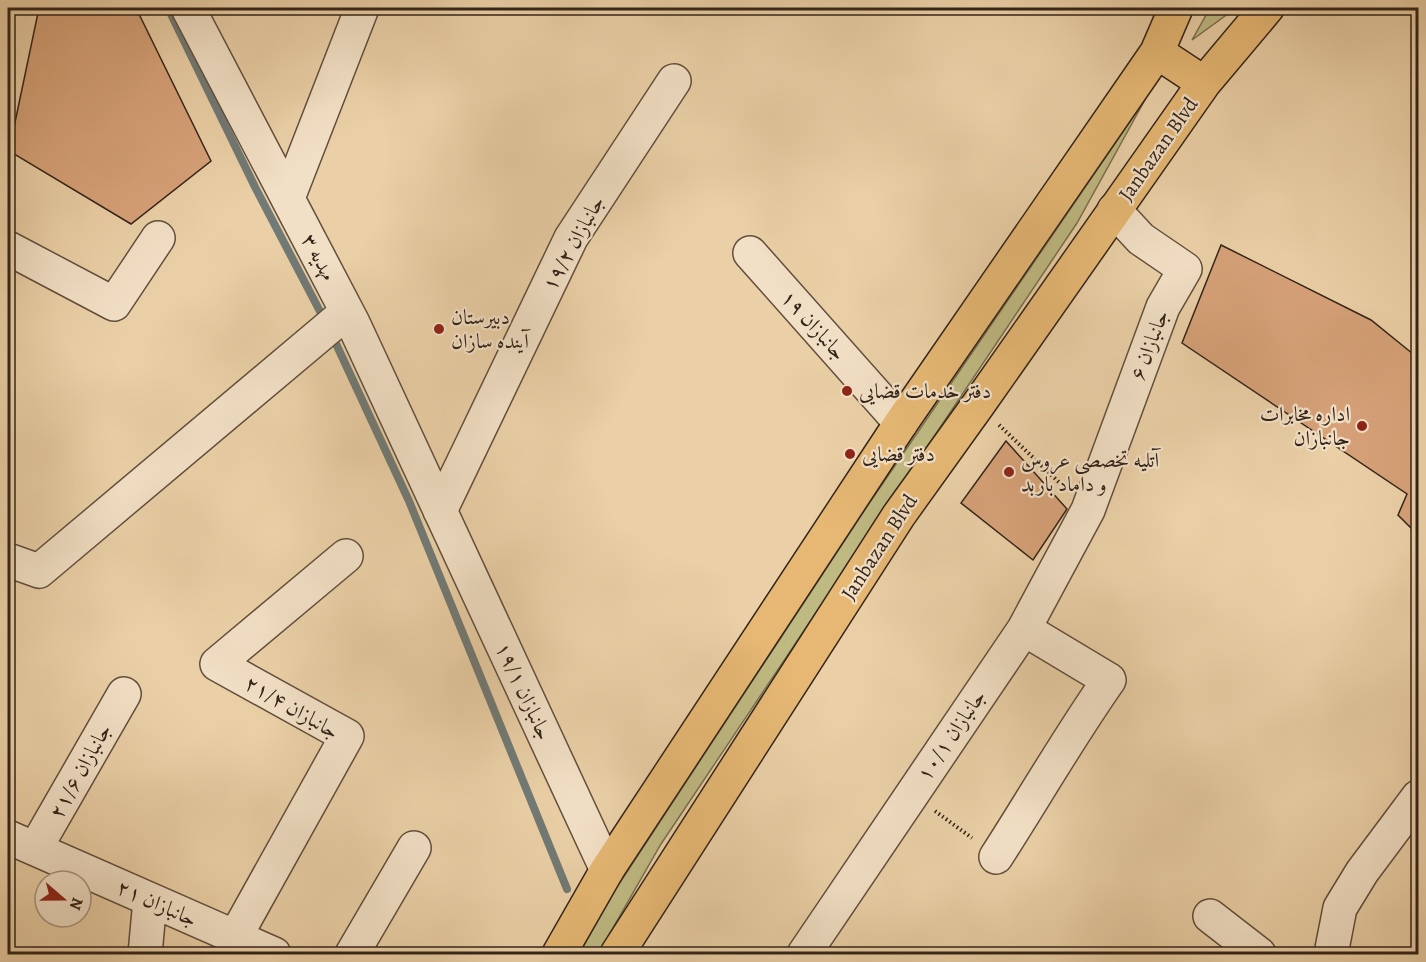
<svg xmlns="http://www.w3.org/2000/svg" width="1426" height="962" font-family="Alegreya,Amiri,serif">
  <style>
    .green { fill: #bfb982; stroke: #796e4e; stroke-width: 1.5 }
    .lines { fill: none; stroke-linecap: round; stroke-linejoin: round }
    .stream { stroke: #717a75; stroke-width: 8 }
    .building { fill: #d7a279; stroke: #33241a; stroke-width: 1.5 }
    .minor-casing { stroke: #614f3d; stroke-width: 36 }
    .major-casing { stroke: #33241a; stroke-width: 36 }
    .path { stroke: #33241a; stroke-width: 4; stroke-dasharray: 1.5 3; stroke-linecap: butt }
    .minor { stroke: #f2e0c6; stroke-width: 33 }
    .major { stroke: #e6b874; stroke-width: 33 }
    .poi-dot { fill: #8f2418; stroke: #f2e0c6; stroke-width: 2 }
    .labels { text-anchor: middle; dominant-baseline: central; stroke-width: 4.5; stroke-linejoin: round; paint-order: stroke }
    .street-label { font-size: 21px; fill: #33241a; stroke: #f2e0c6 }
    .poi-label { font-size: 21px; fill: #33241a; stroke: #f2e0c6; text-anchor: start }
  </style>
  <rect width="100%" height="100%" fill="#ebd0a7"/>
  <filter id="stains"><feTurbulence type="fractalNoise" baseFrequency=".00333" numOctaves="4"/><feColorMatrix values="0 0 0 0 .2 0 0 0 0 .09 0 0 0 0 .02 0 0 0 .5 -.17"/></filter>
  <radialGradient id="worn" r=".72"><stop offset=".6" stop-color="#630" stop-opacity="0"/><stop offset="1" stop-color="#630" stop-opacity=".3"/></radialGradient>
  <path class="green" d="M 1210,8 L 1236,8 L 1192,40 Z
    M 1146,98 L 1077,223 L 661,844 L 598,954 L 579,954 L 617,887 L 864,511 Z"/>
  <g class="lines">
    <path class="stream" d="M 168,8 L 255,187 L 325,321
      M 331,333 L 409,501 L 567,889"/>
  </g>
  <path class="building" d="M 39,8 L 136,8 L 211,161 L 131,224 L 9,151 Z
    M 1221,245 L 1371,320 L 1418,358 L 1418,535 L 1398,515 L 1407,494 L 1182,343 Z
    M 1006,441 L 1067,509 L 1033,560 L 961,503 Z"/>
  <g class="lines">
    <g class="minor-casing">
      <path id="minor" d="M 188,8 L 353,323 L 607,870
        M 288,198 L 362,8
        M 8,248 L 114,304 L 158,238
        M 750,253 L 901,423
        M 440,511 L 571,238 L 674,81
        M 8,560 L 39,571 L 347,312
        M 8,837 L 274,954
        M 35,849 L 124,694
        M 996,857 C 1034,798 1069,737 1109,680 L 1024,629
        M 1210,916 L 1259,954
        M 235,937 L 347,736 L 217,664 L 346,556
        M 145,954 L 150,900
        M 352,954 L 414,848
        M 804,954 L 1024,629 L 1088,510 L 1163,307 L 1185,269 L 1141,239 L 1114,210
        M 1331,954 L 1340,908 L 1362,872 L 1418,797"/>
    </g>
    <g class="major-casing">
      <path id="major" d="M 1157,52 L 1204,83
        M 559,954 L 607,870 L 901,423 L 1157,52 L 1176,8
        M 617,954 L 899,515 L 978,405 L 1204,83 L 1267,8"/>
    </g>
    <path class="path" d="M 999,425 L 1065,488
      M 935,811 L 972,838"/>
    <use href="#minor" class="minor"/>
    <use href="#major" class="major"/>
  </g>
  <g class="poi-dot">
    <circle cx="439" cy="329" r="6"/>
    <circle cx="847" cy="391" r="6"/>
    <circle cx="1362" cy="426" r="6"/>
    <circle cx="850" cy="454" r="6"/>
    <circle cx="1009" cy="472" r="6"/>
  </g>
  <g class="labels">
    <g class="street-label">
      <text transform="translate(1158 149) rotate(-55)">Janbazan Blvd</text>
      <text transform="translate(573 243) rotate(-61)">جانبازان ۱۹/۲</text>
      <text transform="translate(319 257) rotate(62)">مهدیه ۳</text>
      <text transform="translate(814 325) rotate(48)">جانبازان ۱۹</text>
      <text transform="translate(1149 345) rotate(-69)">جانبازان ۶</text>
      <text transform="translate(879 547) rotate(-57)">Janbazan Blvd</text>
      <text transform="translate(524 691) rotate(65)">جانبازان ۱۹/۱</text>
      <text transform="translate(292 707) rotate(30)">جانبازان ۲۱/۴</text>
      <text transform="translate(951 735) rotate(-56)">جانبازان ۱۰/۱</text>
      <text transform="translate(80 771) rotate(-61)">جانبازان ۲۱/۶</text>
      <text transform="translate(157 903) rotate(24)">جانبازان ۲۱</text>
    </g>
    <g class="poi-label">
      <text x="451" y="317">دبیرستان<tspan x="451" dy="24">آینده سازان</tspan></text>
      <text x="859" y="391">دفتر خدمات قضایی</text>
      <text x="1350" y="414" text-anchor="end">اداره مخابرات<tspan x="1350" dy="24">جانبازان</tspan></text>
      <text x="862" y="454">دفتر قضایی</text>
      <text x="1021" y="460">آتلیه تخصصی عروس<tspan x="1021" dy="24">و داماد باربد</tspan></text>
    </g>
  </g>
  <rect width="1426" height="962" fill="none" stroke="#ebd0a7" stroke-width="30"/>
  <rect x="9" y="9" width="1408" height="944" fill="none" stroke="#33241a" stroke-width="3"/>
  <rect x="15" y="15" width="1396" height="932" fill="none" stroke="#33241a" stroke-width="1.5"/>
  <g transform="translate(63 899) rotate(110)"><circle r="28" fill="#f2e0c6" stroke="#a69581" stroke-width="1.5"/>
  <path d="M0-4.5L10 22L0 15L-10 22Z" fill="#8f2418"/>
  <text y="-9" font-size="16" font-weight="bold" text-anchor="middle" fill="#33241a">N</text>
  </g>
  <rect width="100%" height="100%" filter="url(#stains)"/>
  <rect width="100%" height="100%" fill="url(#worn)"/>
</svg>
